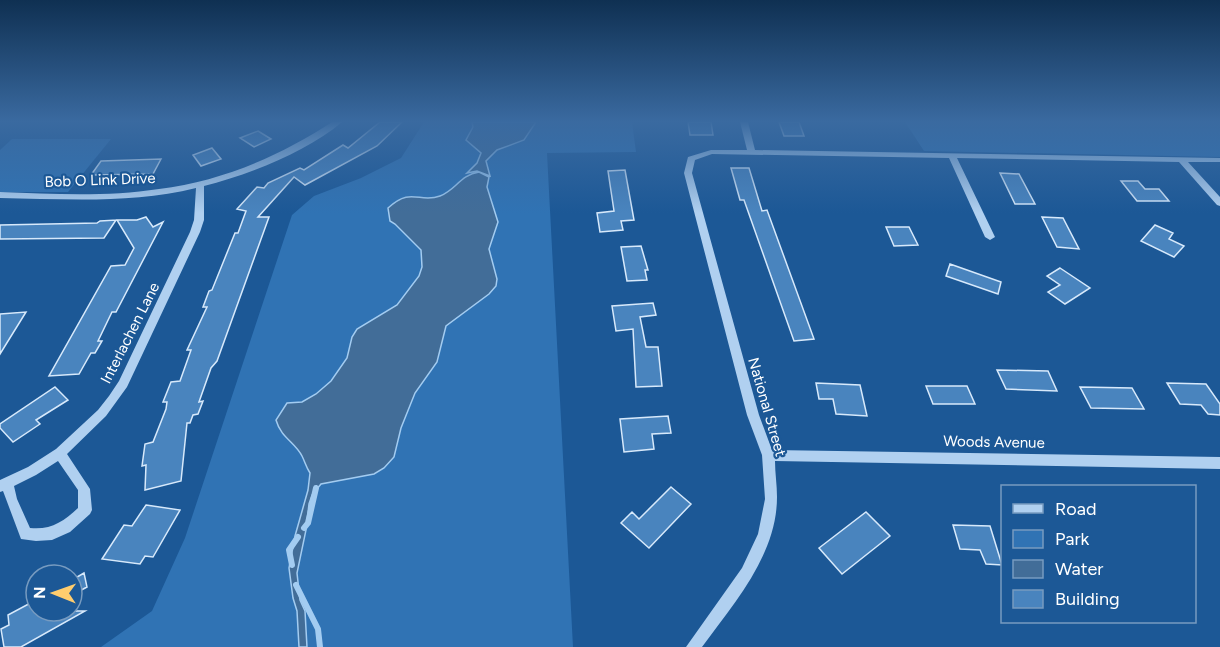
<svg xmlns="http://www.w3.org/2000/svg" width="1220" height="647" font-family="Figtree,sans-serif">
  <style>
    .green { fill: #3073b4 }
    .water { fill: #426d98; stroke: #a3ccf1; stroke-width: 1.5 }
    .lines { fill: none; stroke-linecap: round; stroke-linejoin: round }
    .stream { stroke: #a3ccf1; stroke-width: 6 }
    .building { fill: #4984be; stroke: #d7e9fb; stroke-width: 1.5 }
    .minor { fill: #b0d0f0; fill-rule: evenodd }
    .labels { text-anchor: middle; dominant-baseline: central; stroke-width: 4.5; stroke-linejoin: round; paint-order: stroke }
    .street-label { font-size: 15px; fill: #fff; stroke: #1c5896 }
  </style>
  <rect width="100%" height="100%" fill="#1c5896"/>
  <path class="green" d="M 424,122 L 632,122 L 636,152 L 547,153 L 573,647 L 101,647 L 152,611 L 185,538 L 292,215 L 314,196 L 361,178 L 401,158 Z
    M 905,122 L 1220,122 L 1220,157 L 924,151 Z
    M 12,139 L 111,139 L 68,192 L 0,192 L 0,150 Z"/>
  <path class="water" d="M 472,122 L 536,122 L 524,140 L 497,150 L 486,161 L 490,176 L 477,171 L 467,173 L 477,163 L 481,153 L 466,140 L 473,127 Z
    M 479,172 L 489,177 L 487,187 L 498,222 L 489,249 L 497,279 L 496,286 L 489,294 L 446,326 L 437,362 L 415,393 L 401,428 L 394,457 L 384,468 L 374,474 L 321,484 L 312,495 L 309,504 L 306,530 L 297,573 L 300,600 L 305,611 L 307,647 L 299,647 L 297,611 L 293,598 L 289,568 L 295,536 L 308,490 L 310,473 C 306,467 305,462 302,456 C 295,442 281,438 276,420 L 287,403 L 302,402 L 316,394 L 331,381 L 347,358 L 352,337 L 357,329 L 397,305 L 419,276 L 422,267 L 421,250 L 395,224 L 390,221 L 388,208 C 412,186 419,204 440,196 C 456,190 460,175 479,172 Z"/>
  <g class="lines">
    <path class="stream" d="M 304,528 L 308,523 L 316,488
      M 292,565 L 289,550 L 298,537
      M 296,585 L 318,629 L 320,647"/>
  </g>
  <path class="building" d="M 380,122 L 402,122 L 377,146 L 305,185 L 294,177 L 258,217 L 269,217 L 217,361 L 211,368 L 199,402 L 203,401 L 198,414 L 193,415 L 190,423 L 187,423 L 181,481 L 145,490 L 146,465 L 142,466 L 145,444 L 153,442 L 166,409 L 167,402 L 163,402 L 171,382 L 180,381 L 191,350 L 187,350 L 207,307 L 203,307 L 209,291 L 212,290 L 235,233 L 238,233 L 246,211 L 237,209 L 257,187 L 264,188 L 268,183 L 300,168 L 304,170 L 343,145 L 348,148 Z
    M 688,122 L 711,122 L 713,135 L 690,135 Z
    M 779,122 L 799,122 L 804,136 L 784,136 Z
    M 258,131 L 271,139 L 254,147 L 240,138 Z
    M 212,148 L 221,159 L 201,166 L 193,155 Z
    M 161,159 L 153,174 L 91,175 L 101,161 Z
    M 731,168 L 749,168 L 762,211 L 767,210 L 814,339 L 794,341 L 744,200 L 740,200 Z
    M 625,170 L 634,220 L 621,221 L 623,230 L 600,232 L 597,213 L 614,211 L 608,171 Z
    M 1000,173 L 1019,174 L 1035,204 L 1015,204 Z
    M 1121,181 L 1138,181 L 1145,189 L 1159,189 L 1169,201 L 1137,201 Z
    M 146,217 L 153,227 L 163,222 L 116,312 L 112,312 L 98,341 L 102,341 L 95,353 L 91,353 L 79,374 L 49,376 L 111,266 L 125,265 L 134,248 L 117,220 L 137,220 Z
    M 1042,217 L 1063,218 L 1079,249 L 1057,247 Z
    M 116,220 L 104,238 L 0,239 L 0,225 L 97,223 L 100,221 Z
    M 1155,225 L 1173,233 L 1169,239 L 1184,246 L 1174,257 L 1141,241 Z
    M 886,227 L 909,227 L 918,245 L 894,246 Z
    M 641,246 L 648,270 L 645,270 L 647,280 L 627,281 L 621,247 Z
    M 950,264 L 1001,282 L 998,294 L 946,276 Z
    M 1060,268 L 1090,288 L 1065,304 L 1048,292 L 1060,285 L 1047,276 Z
    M 653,303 L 656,315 L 640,317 L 646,347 L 658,347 L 662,386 L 636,387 L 633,329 L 616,331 L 612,306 Z
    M 26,312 L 0,354 L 0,314 Z
    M 997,370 L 1048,371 L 1057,391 L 1006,389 Z
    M 816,383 L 860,385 L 867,416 L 836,414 L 833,399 L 819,399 Z
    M 1167,383 L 1206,384 L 1220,404 L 1220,415 L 1208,414 L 1201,405 L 1180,404 Z
    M 926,386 L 967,386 L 975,404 L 933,404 Z
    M 55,387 L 68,400 L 36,420 L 40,424 L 13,442 L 0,428 L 0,424 Z
    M 1080,387 L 1132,388 L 1144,409 L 1091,408 Z
    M 668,416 L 671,433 L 652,434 L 654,449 L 624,452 L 620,419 Z
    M 671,487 L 691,504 L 649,548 L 621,523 L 632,512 L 639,519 Z
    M 146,505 L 180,510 L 153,557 L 145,556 L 140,564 L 102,559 L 124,525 L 132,526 Z
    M 866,512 L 890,536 L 842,574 L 819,548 Z
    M 953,525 L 990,526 L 1002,565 L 986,564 L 980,550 L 960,549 Z
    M 84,573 L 87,587 L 72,595 L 72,580 Z
    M 36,600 L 36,611 L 85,611 L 21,647 L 4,647 L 1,629 L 9,625 L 8,615 Z"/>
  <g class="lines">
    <path class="minor" d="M 332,122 L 342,122 C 307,152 248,175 204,186 L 204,220 L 200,232 L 127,387 L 106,416 L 67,454 L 90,489 L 92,510 L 90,514 L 70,532 L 52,540 L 36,541 L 21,539 L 3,491 L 0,492 L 0,480 L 28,467 L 56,449 L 98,410 L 109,396 L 119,381 L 190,232 L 194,220 L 196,188 C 132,204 65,199 0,198 L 0,192 C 53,194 107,197 159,189 C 222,181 280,156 332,122 ZM 58,461 L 78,490 L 78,508 C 63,522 51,530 30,528 L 17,499 L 14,486 L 36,475 Z
      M 740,122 L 748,122 L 755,150 L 1220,158 L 1220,162 L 1188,162 L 1220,197 L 1220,206 L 1217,205 L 1179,162 L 957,158 L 995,237 L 990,240 L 985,237 L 949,158 L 712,154 L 695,160 L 692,173 L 759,415 L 772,450 L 1220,457 L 1220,469 L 775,461 C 775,473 777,485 777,497 C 777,555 734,603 702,647 L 686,647 L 742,568 L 758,534 L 765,499 L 762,455 L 747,415 L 684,173 L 688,157 L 711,150 L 747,150 Z"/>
  </g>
  <linearGradient id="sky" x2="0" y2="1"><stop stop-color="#0f3052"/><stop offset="0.57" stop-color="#3a6aa0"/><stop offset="1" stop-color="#3a6aa0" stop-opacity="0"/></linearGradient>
  <rect width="1220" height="213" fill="url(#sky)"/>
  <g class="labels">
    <g class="street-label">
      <text transform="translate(100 180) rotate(-2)">Bob O Link Drive</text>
      <text transform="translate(130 333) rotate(-63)">Interlachen Lane</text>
      <text transform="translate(767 407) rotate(74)">National Street</text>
      <text transform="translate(994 442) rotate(1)">Woods Avenue</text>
    </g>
  </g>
  <rect x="1001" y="485" width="195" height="138" fill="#1c5896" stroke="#779bc0" stroke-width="1.5"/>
  <rect x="1013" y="504" width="30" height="9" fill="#b0d0f0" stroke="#779bc0" stroke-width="1.5"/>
  <text x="1055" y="515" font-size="18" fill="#ffffff">Road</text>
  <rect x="1013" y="530" width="30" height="18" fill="#3073b4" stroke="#779bc0" stroke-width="1.5"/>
  <text x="1055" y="545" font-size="18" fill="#ffffff">Park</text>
  <rect x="1013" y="560" width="30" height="18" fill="#426d98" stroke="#779bc0" stroke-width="1.5"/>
  <text x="1055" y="575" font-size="18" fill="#ffffff">Water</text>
  <rect x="1013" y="590" width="30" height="18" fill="#4984be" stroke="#779bc0" stroke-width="1.5"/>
  <text x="1055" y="605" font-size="18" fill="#ffffff">Building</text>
  <g transform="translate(54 593) rotate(271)"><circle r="28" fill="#1c5896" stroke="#779bc0" stroke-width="1.5"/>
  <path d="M0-4.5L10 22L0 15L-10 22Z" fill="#ffcd6e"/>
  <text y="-9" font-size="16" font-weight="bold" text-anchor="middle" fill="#ffffff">N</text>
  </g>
</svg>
